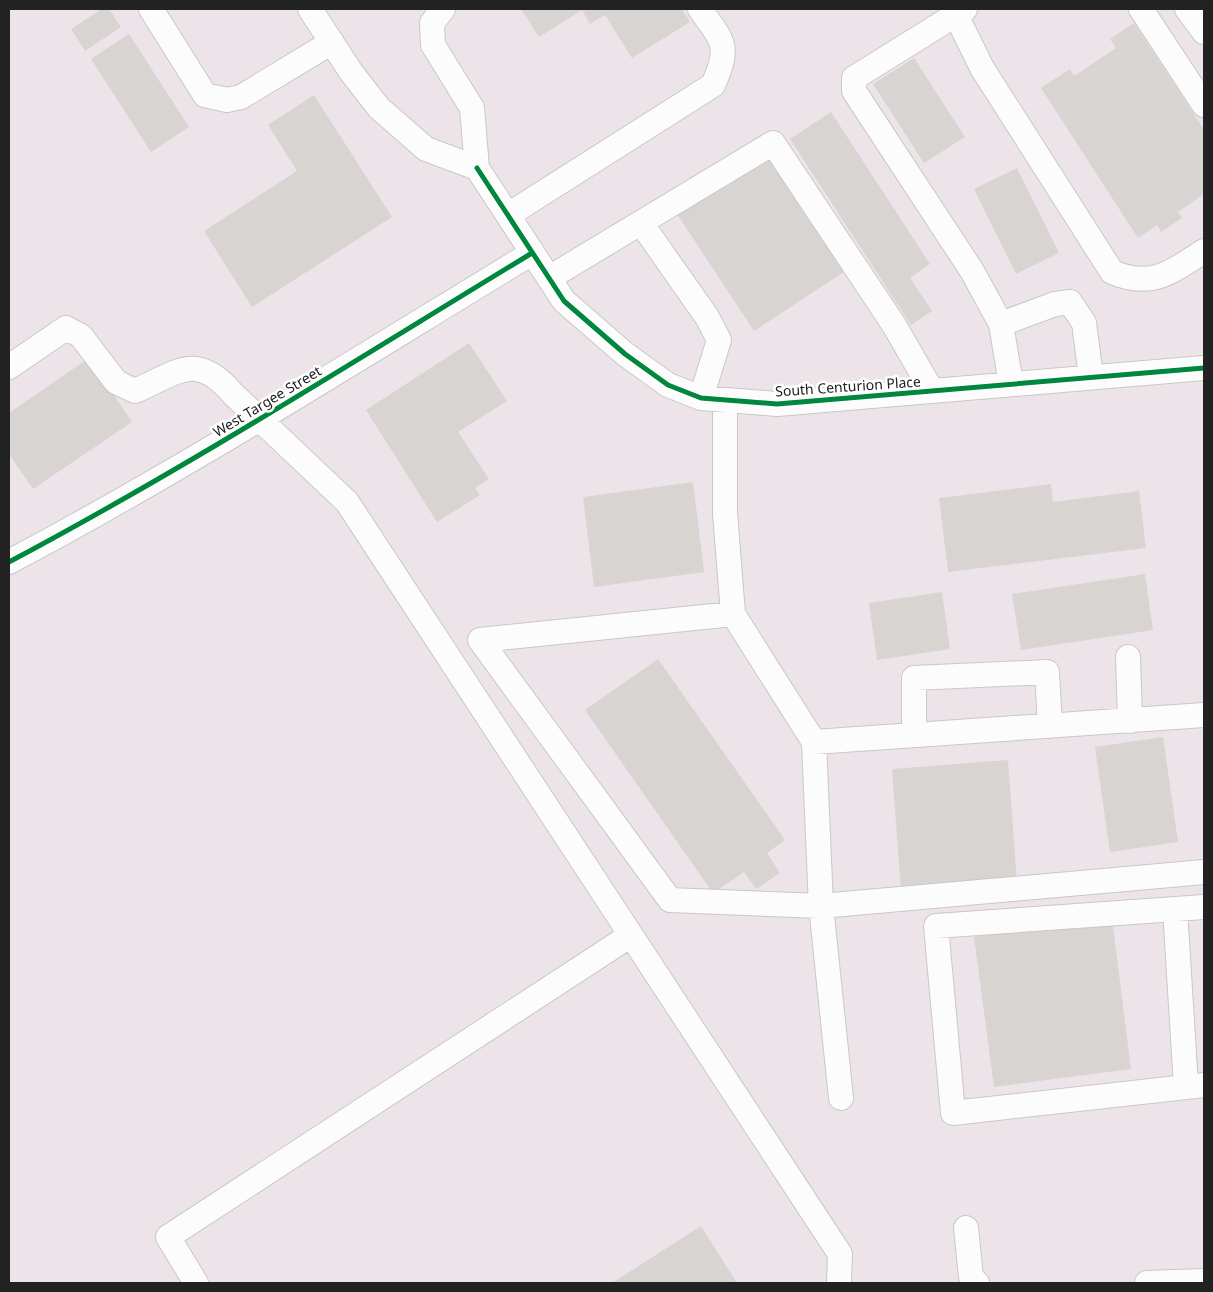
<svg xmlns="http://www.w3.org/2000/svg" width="1213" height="1292" font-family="'Noto Sans',sans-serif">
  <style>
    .industrial { fill: #ede4e9 }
    .building { fill: #d7d4d2 }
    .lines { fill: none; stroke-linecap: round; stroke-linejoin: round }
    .minor-casing { stroke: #c9c8c7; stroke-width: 26 }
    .minor { stroke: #fdfcfc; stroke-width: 24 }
    .cycleway-casing { stroke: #fff; stroke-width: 8 }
    .cycleway { stroke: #00873e; stroke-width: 5 }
    .labels { text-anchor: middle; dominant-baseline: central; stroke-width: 5; stroke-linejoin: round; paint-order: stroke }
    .street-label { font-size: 14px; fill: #222; stroke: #fff }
  </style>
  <rect width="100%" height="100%" fill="#f0eeeb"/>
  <path class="industrial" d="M 9,9 L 1204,9 L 1204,1283 L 9,1283 Z"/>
  <path class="building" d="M 102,9 L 109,9 L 121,27 L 85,51 L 71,29 Z
    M 521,9 L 682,9 L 690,22 L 632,58 L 605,15 L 590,24 L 582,10 L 539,37 Z
    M 1134,23 L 1204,130 L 1204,194 L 1178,212 L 1182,218 L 1161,232 L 1157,225 L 1138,238 L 1041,88 L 1070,69 L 1074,76 L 1116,48 L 1110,39 Z
    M 129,34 L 189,127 L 151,152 L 91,59 Z
    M 914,58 L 965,137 L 924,163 L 873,84 Z
    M 314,95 L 392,217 L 252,307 L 204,231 L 297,171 L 268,125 Z
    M 831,112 L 930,264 L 910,278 L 932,311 L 911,325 L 790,139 Z
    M 767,156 L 811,224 L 818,219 L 850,268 L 754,331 L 677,214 Z
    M 1017,168 L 1059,253 L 1016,274 L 974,189 Z
    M 469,343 L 507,401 L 458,432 L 489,479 L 475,488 L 480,495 L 437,522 L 366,410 Z
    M 89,358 L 132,422 L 33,489 L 9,454 L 9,413 Z
    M 693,482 L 704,572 L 594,587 L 583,497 Z
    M 1051,484 L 1053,502 L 1139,491 L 1146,548 L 948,572 L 939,498 Z
    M 1145,574 L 1153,630 L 1021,650 L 1012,594 Z
    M 942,592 L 950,649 L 877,660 L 869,603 Z
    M 658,659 L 785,840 L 767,853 L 780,873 L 756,889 L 744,872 L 713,893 L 585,710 Z
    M 1163,737 L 1178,842 L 1110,852 L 1095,747 Z
    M 1008,760 L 1017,882 L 901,891 L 892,769 Z
    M 1112,919 L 1131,1069 L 994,1087 L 974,937 Z
    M 701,1226 L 737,1283 L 612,1283 Z"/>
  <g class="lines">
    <g class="minor-casing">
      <path id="minor" d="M 151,9 L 205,95 L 227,100 L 241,97 L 332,42
        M 310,9 L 351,72 L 379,108 L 426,149 L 477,168
        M 443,9 L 432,23 L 433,45 L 472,108 L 477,168 L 564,301 L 625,354 L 668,385 L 701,398 L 777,404 L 1204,368
        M 965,9 L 854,78 L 854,91 L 972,271 L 1001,324 L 1011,384
        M 1141,9 L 1204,105
        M 1187,9 L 1204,32
        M 956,15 L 982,68 L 1112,272 C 1152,289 1171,272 1204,251
        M 508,215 L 713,85 C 731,45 723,42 700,9
        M 641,223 L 707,317 L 719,340 L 701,398
        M 549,278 L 773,143 L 894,325 L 932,391
        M 1001,324 L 1055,304 L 1070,302 L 1084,323 L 1091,377
        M 9,367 L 66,328 L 81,336 L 116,382 L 135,391 C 179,372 196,351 233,394 L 347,502 L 840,1254 L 839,1283
        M 725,400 L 725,513 L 733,614 L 814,742 L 821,906 L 841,1098
        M 9,562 C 188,467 359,358 532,253
        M 733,614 L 480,640 L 670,900 L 821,906 L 1204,872
        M 1128,657 L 1130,721
        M 914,735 L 914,678 L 1047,672 L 1050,726
        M 814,742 L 1204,715
        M 1204,907 L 936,926 L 953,1113 L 1204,1085
        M 1175,909 L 1186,1087
        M 966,1228 L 971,1277 L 977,1283
        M 196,1283 L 168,1237 L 631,935
        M 1147,1283 L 1204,1281"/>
    </g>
    <use href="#minor" class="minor"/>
    <g class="cycleway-casing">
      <path id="cycleway" d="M 477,168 L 564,301 L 625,354 L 668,385 L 701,398 L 777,404 L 1204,368
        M 9,562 C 188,467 359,358 532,253"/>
    </g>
    <use href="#cycleway" class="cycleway"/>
  </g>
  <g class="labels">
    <g class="street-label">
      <text transform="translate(848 386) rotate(-4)">South Centurion Place</text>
      <text transform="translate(267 401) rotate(-31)">West Targee Street</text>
    </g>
  </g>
  <rect width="1213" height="1292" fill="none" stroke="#222222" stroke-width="20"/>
</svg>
